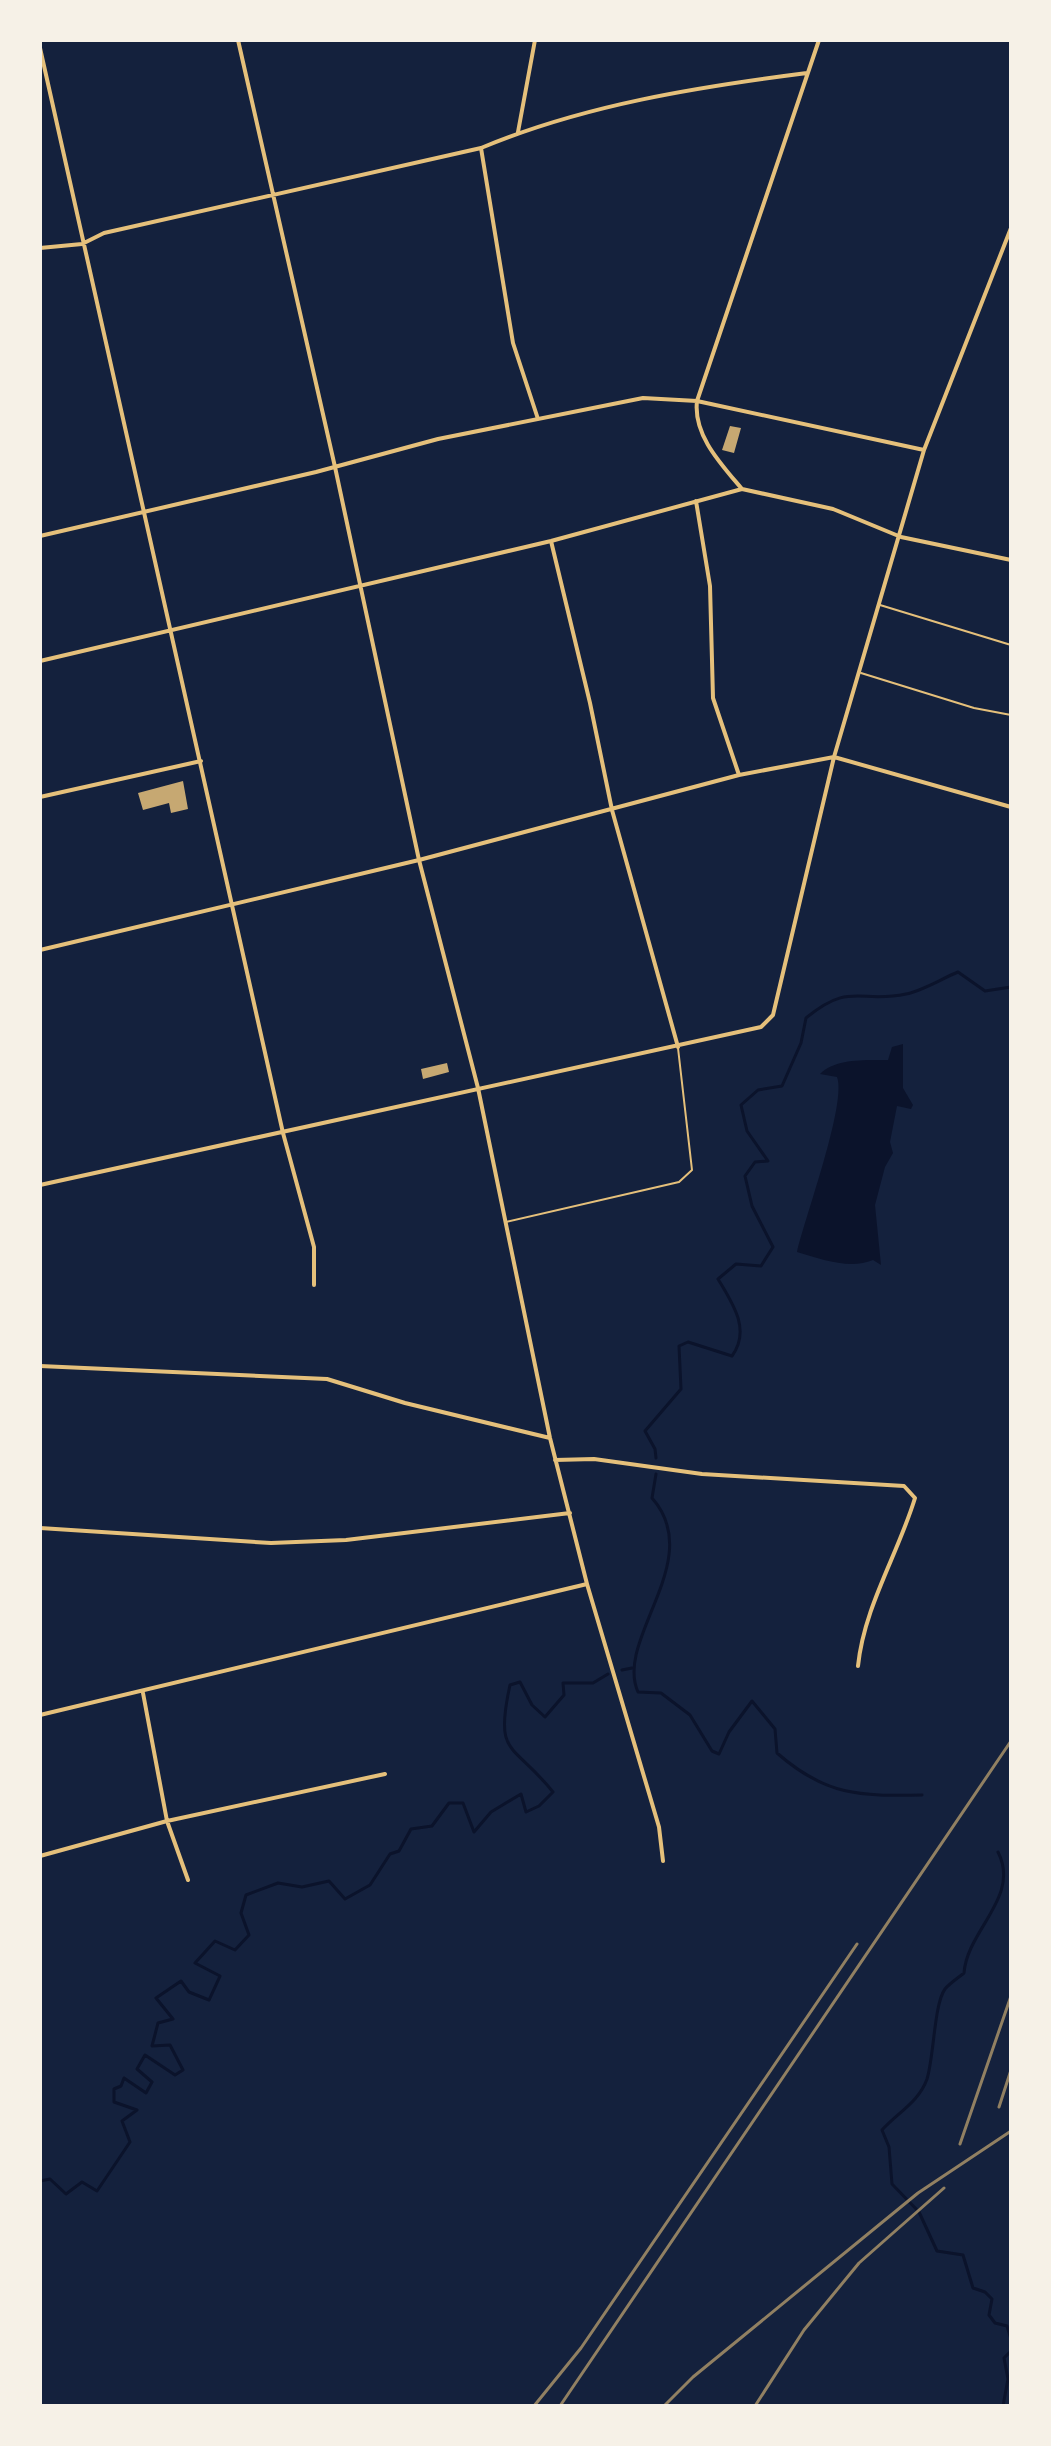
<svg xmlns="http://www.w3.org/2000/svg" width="1051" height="2446" font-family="'DejaVu Sans',sans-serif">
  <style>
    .water { fill: #0b132b }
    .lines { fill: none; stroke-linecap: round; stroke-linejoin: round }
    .stream { stroke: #0b132b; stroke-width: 3 }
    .building { fill: #c6a872 }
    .service { stroke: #e5c07b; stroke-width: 2 }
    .minor { stroke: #e5c07b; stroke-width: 4 }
    .rail { stroke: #918062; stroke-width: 3 }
  </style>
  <rect width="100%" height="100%" fill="#14213d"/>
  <path class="water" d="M 903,1044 L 903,1088 L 913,1105 L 911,1109 L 897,1106 L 890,1142 L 893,1153 L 885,1167 L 875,1205 L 881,1265 L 873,1260 C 850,1270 821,1259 797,1252 C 805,1217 847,1103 837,1077 L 820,1074 C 835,1058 867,1060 888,1060 L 892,1047 Z"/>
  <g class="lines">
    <path class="stream" d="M 656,1458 L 655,1449 L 645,1431 L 681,1389 L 679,1346 L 688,1342 L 732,1356 C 751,1330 733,1304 718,1279 L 736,1264 L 761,1266 L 773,1247 L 752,1206 L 745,1176 L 755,1162 L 768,1161 L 747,1131 L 741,1105 L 758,1090 L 782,1086 L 801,1043 L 806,1018 C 851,981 859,1004 906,994 C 922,991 941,979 958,972 L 985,991 L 1011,987
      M 656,1474 L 652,1498 C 707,1560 614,1639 638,1692 L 661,1693 L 690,1715 L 712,1751 L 719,1754 L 729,1732 L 752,1701 L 775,1729 L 777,1753 C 826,1796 859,1796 922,1795
      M 622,1670 L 632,1668
      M 998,1852 C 1021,1897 967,1930 964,1973 C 958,1978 950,1983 945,1989 C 934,2004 934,2057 927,2079 C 919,2102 897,2113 882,2130 L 889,2147 L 892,2184 L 919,2212 L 937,2251 L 963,2255 L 973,2288 L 985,2292 L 992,2299 L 989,2315 L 995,2323 L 1007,2326 L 1011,2339
      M 40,2181 L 50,2179 L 66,2194 L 82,2182 L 97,2191 L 130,2142 L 122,2121 L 137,2110 L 114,2102 L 114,2089 L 121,2086 L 124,2078 L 146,2093 L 152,2082 L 137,2069 L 145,2055 L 175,2075 L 183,2070 L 170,2045 L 152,2046 L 158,2023 L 173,2019 L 156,1998 L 181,1981 L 189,1992 L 209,2000 L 220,1976 L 195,1963 L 215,1941 L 235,1950 L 249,1935 L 241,1913 L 246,1895 L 278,1883 L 302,1887 L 329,1881 L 345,1899 L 370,1885 L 390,1854 L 399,1851 L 411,1829 L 432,1826 L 449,1803 L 463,1803 L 474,1832 L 491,1812 L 521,1794 L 526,1812 L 539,1806 L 553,1792 C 513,1742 494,1757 510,1685 L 520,1682 L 532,1705 L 545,1717 L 564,1695 L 563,1683 L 593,1683 L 608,1674
      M 1003,2406 L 1008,2379 L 1004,2358 L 1011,2351"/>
  </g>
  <path class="building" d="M 730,426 L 741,428 L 734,453 L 722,450 Z
    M 183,781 L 188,809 L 171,813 L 169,803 L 143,810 L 138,793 Z
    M 447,1063 L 449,1072 L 423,1079 L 421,1069 Z"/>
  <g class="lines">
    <path class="service" d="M 880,605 L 1011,645
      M 861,673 L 974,708 L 1011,715
      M 506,1222 L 679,1182 L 692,1170 L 678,1048"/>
    <path class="minor" d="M 238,40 L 335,467 L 419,860 L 478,1088 L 550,1438 L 587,1584 L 659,1827 L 663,1861
      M 40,48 L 283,1133 L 314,1247 L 314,1285
      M 518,132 L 535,40
      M 481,148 L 513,343 L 538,419
      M 40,248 L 82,244 L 104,233 L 481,148 C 584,105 697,87 807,73
      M 742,489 C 721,464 693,435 697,401 L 819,40
      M 696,501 L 710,586 L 713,698 L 739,775
      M 40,536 L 316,472 L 438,439 L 643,398 L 697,401 L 924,450
      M 551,541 L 590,703 L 612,810 L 678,1047
      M 40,661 L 551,541 L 742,489 L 833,509 L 901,537 L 1011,560
      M 40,797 L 201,761
      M 40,950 L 419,860 L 739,775 L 834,757 L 1011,807
      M 40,1185 L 761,1027 L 773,1015 L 834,757 L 924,450 L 1011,228
      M 40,1366 L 327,1379 L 405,1403 L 550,1438
      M 555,1460 L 594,1459 L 702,1474 L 904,1486 L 915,1498 C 898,1554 864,1607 858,1666
      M 40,1528 L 271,1543 L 346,1540 L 570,1513
      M 143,1693 L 167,1821 L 188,1880
      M 40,1715 L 587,1584
      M 40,1856 L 167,1821 L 385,1774"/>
    <path class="rail" d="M 999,2107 L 1011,2070
      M 960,2144 L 1011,1996
      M 534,2406 L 581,2348 L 857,1944
      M 560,2406 L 1011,1741
      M 664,2406 L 693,2377 L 918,2193 L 1011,2131
      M 755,2406 L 804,2330 L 859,2263 L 944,2188"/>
  </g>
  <rect width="1051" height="2446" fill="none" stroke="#f6f1e7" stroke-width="84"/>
</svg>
